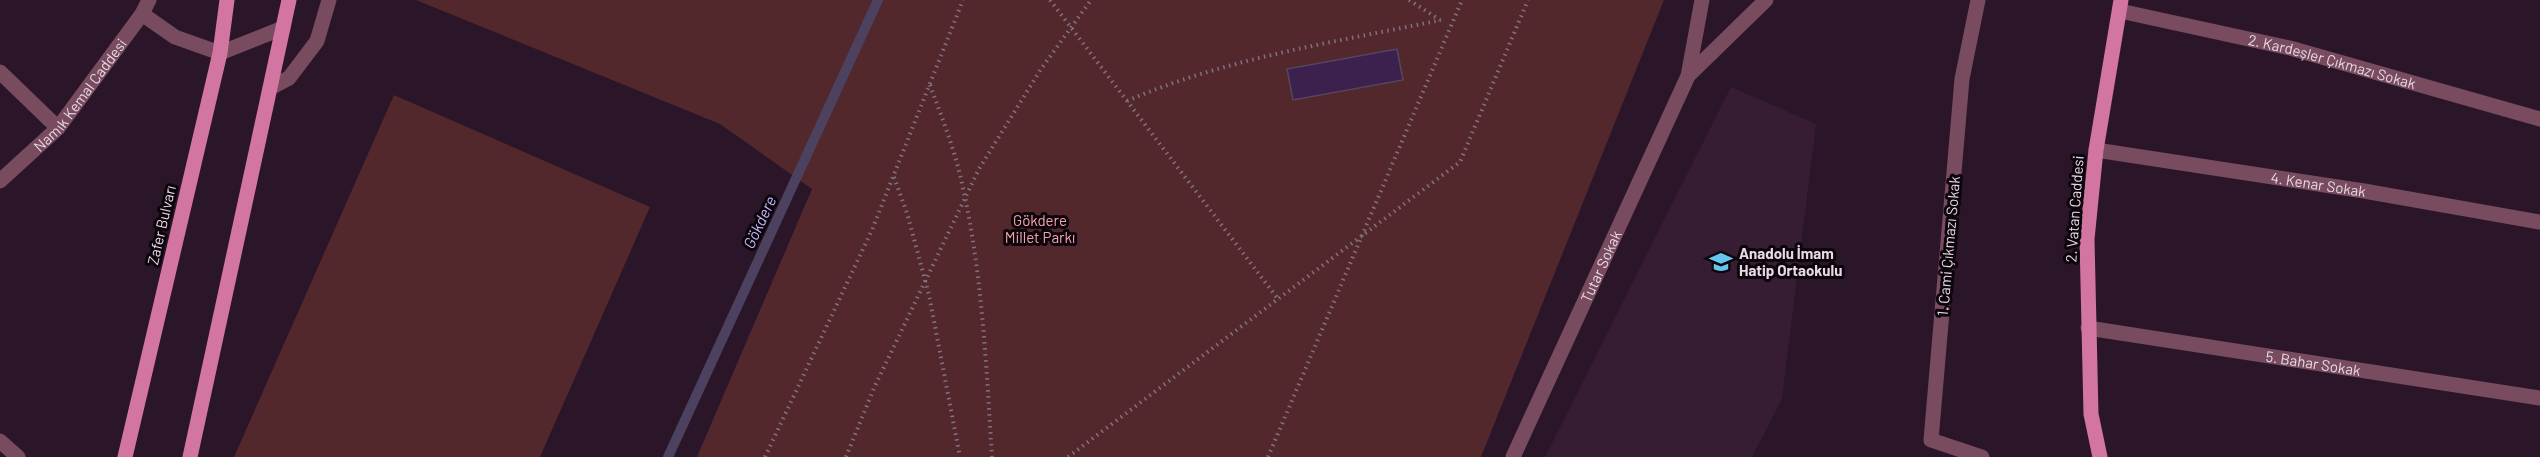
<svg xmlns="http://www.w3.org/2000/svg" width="2540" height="457" font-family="Barlow,sans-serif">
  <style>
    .built { fill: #361d33 }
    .green { fill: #52282d }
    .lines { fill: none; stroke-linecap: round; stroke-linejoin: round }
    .stream { stroke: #4c415f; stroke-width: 10 }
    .building { fill: #3c204e; stroke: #564760; stroke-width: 1.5 }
    .path { stroke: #827180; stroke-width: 4; stroke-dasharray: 1.5 4.5; stroke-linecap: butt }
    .minor { stroke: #784b5f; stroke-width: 15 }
    .major { stroke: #d276a1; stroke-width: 15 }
    .labels { text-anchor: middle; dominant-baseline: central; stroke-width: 6; stroke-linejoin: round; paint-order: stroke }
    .street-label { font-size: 15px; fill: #e7d9e5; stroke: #0d050c }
    .park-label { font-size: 15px; fill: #f4a5ae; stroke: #0d050c }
    .poi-label { font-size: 15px; font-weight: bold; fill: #e7d9e5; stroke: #0d050c; text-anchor: start }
    .water-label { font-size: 16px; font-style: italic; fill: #c0b8fb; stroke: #0d050c }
  </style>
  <rect width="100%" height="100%" fill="#2a1628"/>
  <path class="built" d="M 1731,87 L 1816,124 L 1782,399 L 1752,457 L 1545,457 Z"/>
  <path class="green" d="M 416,0 L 1664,0 L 1481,457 L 697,457 L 812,189 L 720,124 Z
    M 394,95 L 650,207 L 540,457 L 234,457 Z"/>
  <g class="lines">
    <path class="stream" d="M 668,457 L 878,0"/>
  </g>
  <path class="building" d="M 1397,49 L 1403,80 L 1293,100 L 1287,69 Z"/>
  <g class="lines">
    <path class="path" d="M 1050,0 L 1278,299
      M 1409,0 L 1440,20
      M 930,85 C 940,113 952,142 959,171 C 982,264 986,362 992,457
      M 1127,101 C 1226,58 1336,42 1441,20
      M 894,177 L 907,213 L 929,295 L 960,457
      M 765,457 L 872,230 L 963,0
      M 846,457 L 874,388 L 979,169 L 1041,69 L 1091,0
      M 1068,457 L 1460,162 L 1528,0
      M 1268,457 L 1462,0"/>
    <g class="minor">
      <path d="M 1978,0 L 1962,79 L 1931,440 L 1982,457"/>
      <path id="s1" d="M 2120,11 L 2290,48 L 2540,119"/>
      <path d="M 142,14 L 175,37 L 220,53 L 283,28"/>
      <path d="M 0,72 L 58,128"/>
      <path d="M 1688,76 L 1766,0"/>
      <path d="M 270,88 L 289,78 L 317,41 L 329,0"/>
      <path id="s2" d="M 2096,150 L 2364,191 L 2540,222"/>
      <path id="s3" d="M 0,181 L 58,128 L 142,14 L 149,0"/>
      <path id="s4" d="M 2088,328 L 2540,398"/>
      <path d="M 0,441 L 18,457"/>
      <path id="s5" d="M 1513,457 L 1688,76 L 1702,0"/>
    </g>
    <path class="major" d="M 125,457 L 220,53 L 227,0
      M 190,457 L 289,0
      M 2100,457 L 2091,414 L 2087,239 L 2096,150 L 2121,0"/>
  </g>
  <defs>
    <g id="school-bare" transform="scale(1.8)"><path d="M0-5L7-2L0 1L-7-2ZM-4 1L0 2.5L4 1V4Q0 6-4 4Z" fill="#64c5ee" stroke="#0d050c" stroke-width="2.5" paint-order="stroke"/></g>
  </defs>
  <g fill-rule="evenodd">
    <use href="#school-bare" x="1721" y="262"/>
  </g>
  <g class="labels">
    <g class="street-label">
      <text stroke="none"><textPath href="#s1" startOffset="218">2. Kardeşler Çıkmazı Sokak</textPath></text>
      <text stroke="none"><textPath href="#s3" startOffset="118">Namık Kemal Caddesi</textPath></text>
      <text stroke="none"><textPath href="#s2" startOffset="225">4. Kenar Sokak</textPath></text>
      <text transform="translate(2074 209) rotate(-86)">2. Vatan Caddesi</text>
      <text transform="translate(161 225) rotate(-77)">Zafer Bulvarı</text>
      <text transform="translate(1948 246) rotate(-85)">1. Cami Çıkmazı Sokak</text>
      <text stroke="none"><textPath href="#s5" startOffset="210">Tutar Sokak</textPath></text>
      <text stroke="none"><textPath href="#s4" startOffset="228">5. Bahar Sokak</textPath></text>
    </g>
    <g class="park-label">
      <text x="1040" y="220">Gökdere<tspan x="1040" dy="17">Millet Parkı</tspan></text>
    </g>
    <g class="poi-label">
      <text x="1739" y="253">Anadolu İmam<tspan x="1739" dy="17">Hatip Ortaokulu</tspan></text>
    </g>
    <g class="water-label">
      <text transform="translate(759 222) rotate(-65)">Gökdere</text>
    </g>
  </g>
</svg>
